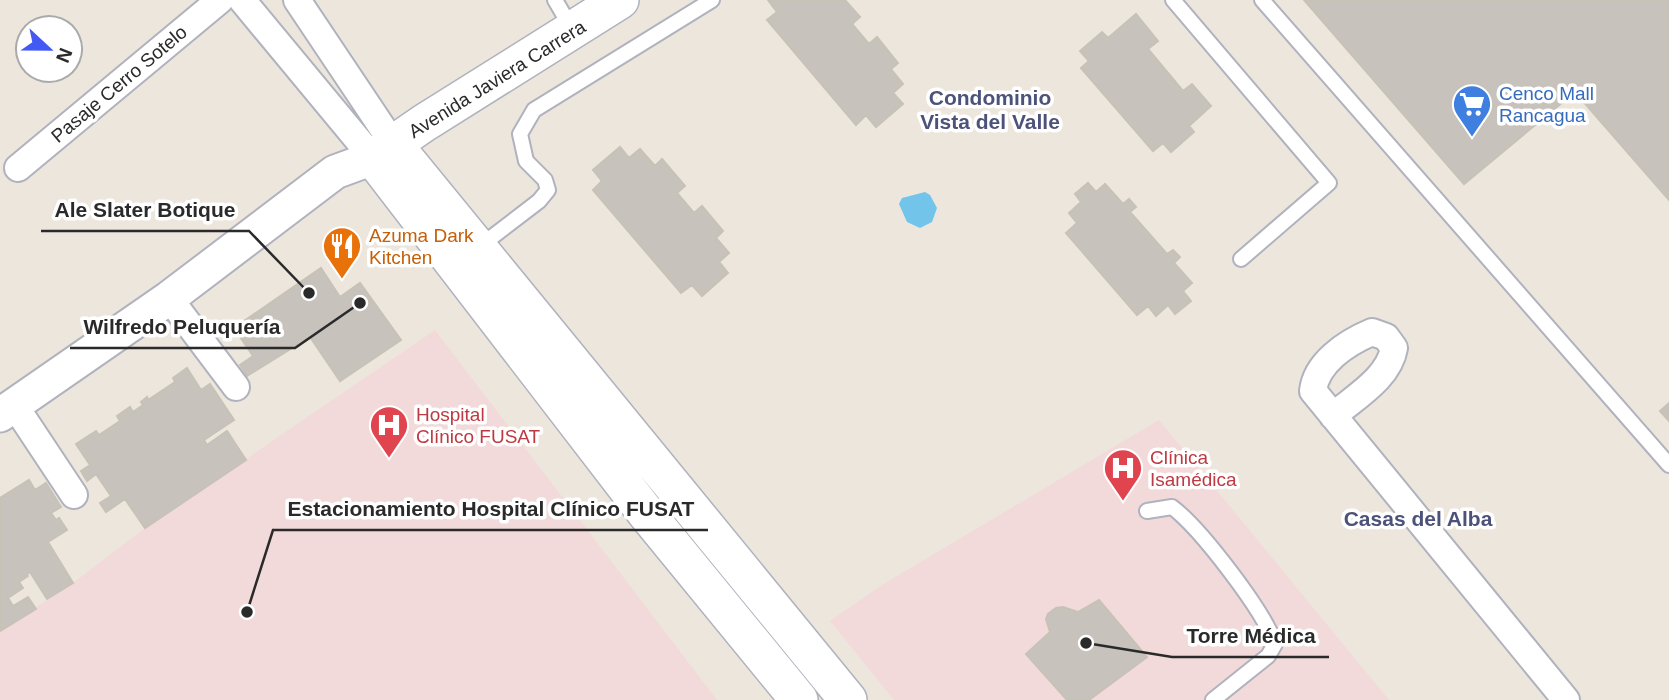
<svg xmlns="http://www.w3.org/2000/svg" width="1669" height="700" font-family="Arial,sans-serif">
  <style>
    .medical { fill: #f2dada }
    .water { fill: #73c4ea }
    .building { fill: #c7c3bc; stroke: #c7c2b6; stroke-width: 2 }
    .lines { fill: none; stroke-linecap: round; stroke-linejoin: round }
    .service-casing { stroke: #b0b2bd; stroke-width: 18 }
    .minor-casing { stroke: #b0b2bd; stroke-width: 30 }
    .tertiary-casing { stroke: #b0b2bd; stroke-width: 37 }
    .secondary-casing { stroke: #b0b2bd; stroke-width: 40 }
    .service { stroke: #fff; stroke-width: 14 }
    .minor { stroke: #fff; stroke-width: 26 }
    .tertiary { stroke: #fff; stroke-width: 33 }
    .secondary { stroke: #fff; stroke-width: 37 }
    .labels { text-anchor: middle; dominant-baseline: central; stroke-width: 7; stroke-linejoin: round; paint-order: stroke }
    .street-label { font-size: 19px; fill: #2a2a2a; stroke: #fff }
    .shop-label { font-size: 19px; fill: #366cbe; stroke: #fff; text-anchor: start }
    .food-label { font-size: 19px; fill: #c56008; stroke: #fff; text-anchor: start }
    .health-label { font-size: 19px; fill: #be3a42; stroke: #fff; text-anchor: start }
    .neighbourhood-label { font-size: 21px; font-weight: bold; fill: #4c5279; stroke: #fff }
    .leader { fill: none; stroke: #2a2a2a; stroke-width: 2.5 }
    .callout-dot { fill: #2a2a2a; stroke: #fff; stroke-width: 2.5 }
    .callout-label { font-size: 21px; text-anchor: middle; font-weight: bold; fill: #2a2a2a; stroke: #fff; stroke-width: 7; stroke-linejoin: round; paint-order: stroke }
  </style>
  <rect width="100%" height="100%" fill="#ece6dd"/>
  <path class="medical" d="M 435,330 L 717,700 L 0,700 L 0,631 L 73,583 L 145,528 Z
    M 1159,420 L 1389,700 L 894,700 L 830,621 L 882,585 Z"/>
  <path class="water" d="M 925,192 L 930,195 L 937,208 L 932,222 L 920,228 L 907,222 L 899,204 L 902,198 Z"/>
  <path class="building" d="M 845,0 L 860,17 L 852,24 L 869,44 L 877,37 L 898,63 L 891,69 L 903,84 L 893,93 L 903,104 L 876,127 L 866,115 L 856,125 L 767,20 L 777,12 L 768,0 Z
    M 1304,0 L 1669,0 L 1669,200 L 1575,92 L 1464,184 Z
    M 1136,14 L 1158,41 L 1148,49 L 1183,91 L 1192,84 L 1211,106 L 1189,126 L 1194,132 L 1171,152 L 1163,143 L 1153,151 L 1081,68 L 1089,61 L 1080,51 L 1102,32 L 1108,38 Z
    M 620,147 L 629,158 L 640,149 L 655,166 L 662,159 L 685,186 L 677,193 L 694,213 L 702,206 L 723,231 L 716,238 L 729,253 L 719,262 L 728,273 L 702,296 L 692,285 L 681,293 L 593,190 L 602,181 L 593,170 Z
    M 1088,183 L 1096,192 L 1105,184 L 1123,204 L 1129,199 L 1136,207 L 1130,212 L 1167,254 L 1173,250 L 1180,257 L 1174,263 L 1192,283 L 1183,291 L 1191,301 L 1175,314 L 1168,305 L 1156,316 L 1148,306 L 1137,315 L 1066,233 L 1077,223 L 1069,213 L 1081,202 L 1075,194 Z
    M 321,268 L 340,297 L 360,283 L 401,340 L 340,381 L 310,337 L 247,376 L 240,365 L 253,356 L 234,328 Z
    M 187,368 L 201,390 L 210,384 L 234,420 L 204,440 L 207,445 L 227,431 L 246,460 L 145,528 L 125,499 L 106,512 L 100,503 L 111,496 L 96,474 L 87,481 L 81,471 L 90,465 L 76,444 L 96,431 L 99,435 L 120,421 L 117,416 L 130,407 L 133,412 L 143,405 L 141,402 L 147,397 L 148,400 L 175,382 L 173,378 Z
    M 1669,403 L 1669,421 L 1660,411 Z
    M 29,480 L 35,490 L 46,483 L 61,507 L 51,513 L 56,520 L 59,518 L 67,530 L 48,542 L 73,583 L 47,599 L 30,572 L 27,574 L 28,576 L 19,582 L 23,588 L 8,598 L 13,606 L 28,597 L 36,609 L 0,631 L 0,498 Z
    M 1099,600 L 1147,657 L 1089,700 L 1067,700 L 1026,654 L 1050,632 L 1046,619 L 1048,614 L 1056,608 L 1063,607 L 1078,612 Z"/>
  <g class="lines">
    <g class="service-casing">
      <path id="service" d="M 555,0 L 572,29
        M 1173,0 L 1329,183 L 1241,259
        M 1262,0 L 1669,465
        M 479,247 L 539,201 L 548,190 L 545,180 L 526,161 L 520,134 L 534,110 L 712,0
        M 1147,511 L 1172,507 C 1200,528 1264,611 1275,644 L 1268,656 L 1213,700"/>
    </g>
    <g class="minor-casing">
      <path id="minor" d="M 242,0 L 373,158
        M 297,0 L 394,145
        M 18,168 L 220,0
        M 169,298 L 236,387
        M 15,406 L 74,495
        M 1333,416 C 1355,397 1389,378 1394,348 L 1386,337 L 1372,332 C 1346,343 1316,363 1313,391 L 1566,700"/>
    </g>
    <g class="tertiary-casing">
      <path id="tertiary" d="M 0,415 L 169,298 L 335,172 L 373,158"/>
    </g>
    <g class="secondary-casing">
      <path id="secondary" d="M 620,0 L 424,123 L 373,158 L 646,513 L 799,700
        M 394,145 L 848,700"/>
    </g>
    <use href="#service" class="service"/>
    <use href="#minor" class="minor"/>
    <use href="#tertiary" class="tertiary"/>
    <use href="#secondary" class="secondary"/>
  </g>
  <defs>
    <g id="supermarket-pin" transform="scale(2.0125)"><path d="M0 17L-7.5 6A9.5 9.5 0 1 1 7.5 6Z" fill="#3f7fe0" stroke="#fff"/><path d="M-6-5.5h2.5l.6 2H6L4.5 2H-2.5L-4.4-4H-6ZM-1.5 3.2a1.3 1.3 0 1 0 .1 0ZM3 3.2a1.3 1.3 0 1 0 .1 0Z" fill="#fff"/></g>
    <g id="restaurant-pin" transform="scale(2.0125)"><path d="M0 17L-7.5 6A9.5 9.5 0 1 1 7.5 6Z" fill="#e8710a" stroke="#fff"/><path d="M-5-6h1v4h1v-4h1v4h1v-4h1v5L-1.5 .5V6h-2V.5L-5-1ZM5-6V6H3V1.5H1.5Q1.5-4 5-6Z" fill="#fff"/></g>
    <g id="hospital-pin" transform="scale(2.0125)"><path d="M0 17L-7.5 6A9.5 9.5 0 1 1 7.5 6Z" fill="#e0444e" stroke="#fff"/><path d="M-5-5h3v3.5h4V-5h3V5h-3V1.5h-4V5h-3Z" fill="#fff"/></g>
  </defs>
  <g fill-rule="evenodd">
    <use href="#supermarket-pin" x="1472" y="104"/>
    <use href="#restaurant-pin" x="342" y="246"/>
    <use href="#hospital-pin" x="389" y="425"/>
    <use href="#hospital-pin" x="1123" y="468"/>
  </g>
  <g class="labels">
    <g class="street-label">
      <text transform="translate(497 79) rotate(-32)">Avenida Javiera Carrera</text>
      <text transform="translate(119 84) rotate(-40)">Pasaje Cerro Sotelo</text>
    </g>
    <g class="shop-label">
      <text x="1499" y="93">Cenco Mall<tspan x="1499" dy="22">Rancagua</tspan></text>
    </g>
    <g class="food-label">
      <text x="369" y="235">Azuma Dark<tspan x="369" dy="22">Kitchen</tspan></text>
    </g>
    <g class="health-label">
      <text x="416" y="414">Hospital<tspan x="416" dy="22">Clínico FUSAT</tspan></text>
      <text x="1150" y="457">Clínica<tspan x="1150" dy="22">Isamédica</tspan></text>
    </g>
    <g class="neighbourhood-label">
      <text x="990" y="97">Condominio<tspan x="990" dy="24">Vista del Valle</tspan></text>
      <text x="1418" y="518">Casas del Alba</text>
    </g>
  </g>
  <path class="leader" d="M309 293L249 231H41M360 303L295 348H70M247 612L273 530H708M1086 643L1172 657H1329"/>
  <g class="callout-dot">
    <circle cx="309" cy="293" r="7"/>
    <circle cx="360" cy="303" r="7"/>
    <circle cx="247" cy="612" r="7"/>
    <circle cx="1086" cy="643" r="7"/>
  </g>
  <g class="callout-label">
    <text x="145" y="217">Ale Slater Botique</text>
    <text x="182" y="334">Wilfredo Peluquería</text>
    <text x="491" y="516">Estacionamiento Hospital Clínico FUSAT</text>
    <text x="1251" y="643">Torre Médica</text>
  </g>
  <g transform="translate(49 49) rotate(112)"><circle r="33" fill="#ffffff" stroke="#aaaaaa" stroke-width="2"/>
  <path d="M0-5L12 26L0 18L-12 26Z" fill="#4259f4"/>
  <text y="-10" font-size="19" font-weight="bold" text-anchor="middle" fill="#2a2a2a">N</text>
  </g>
</svg>
